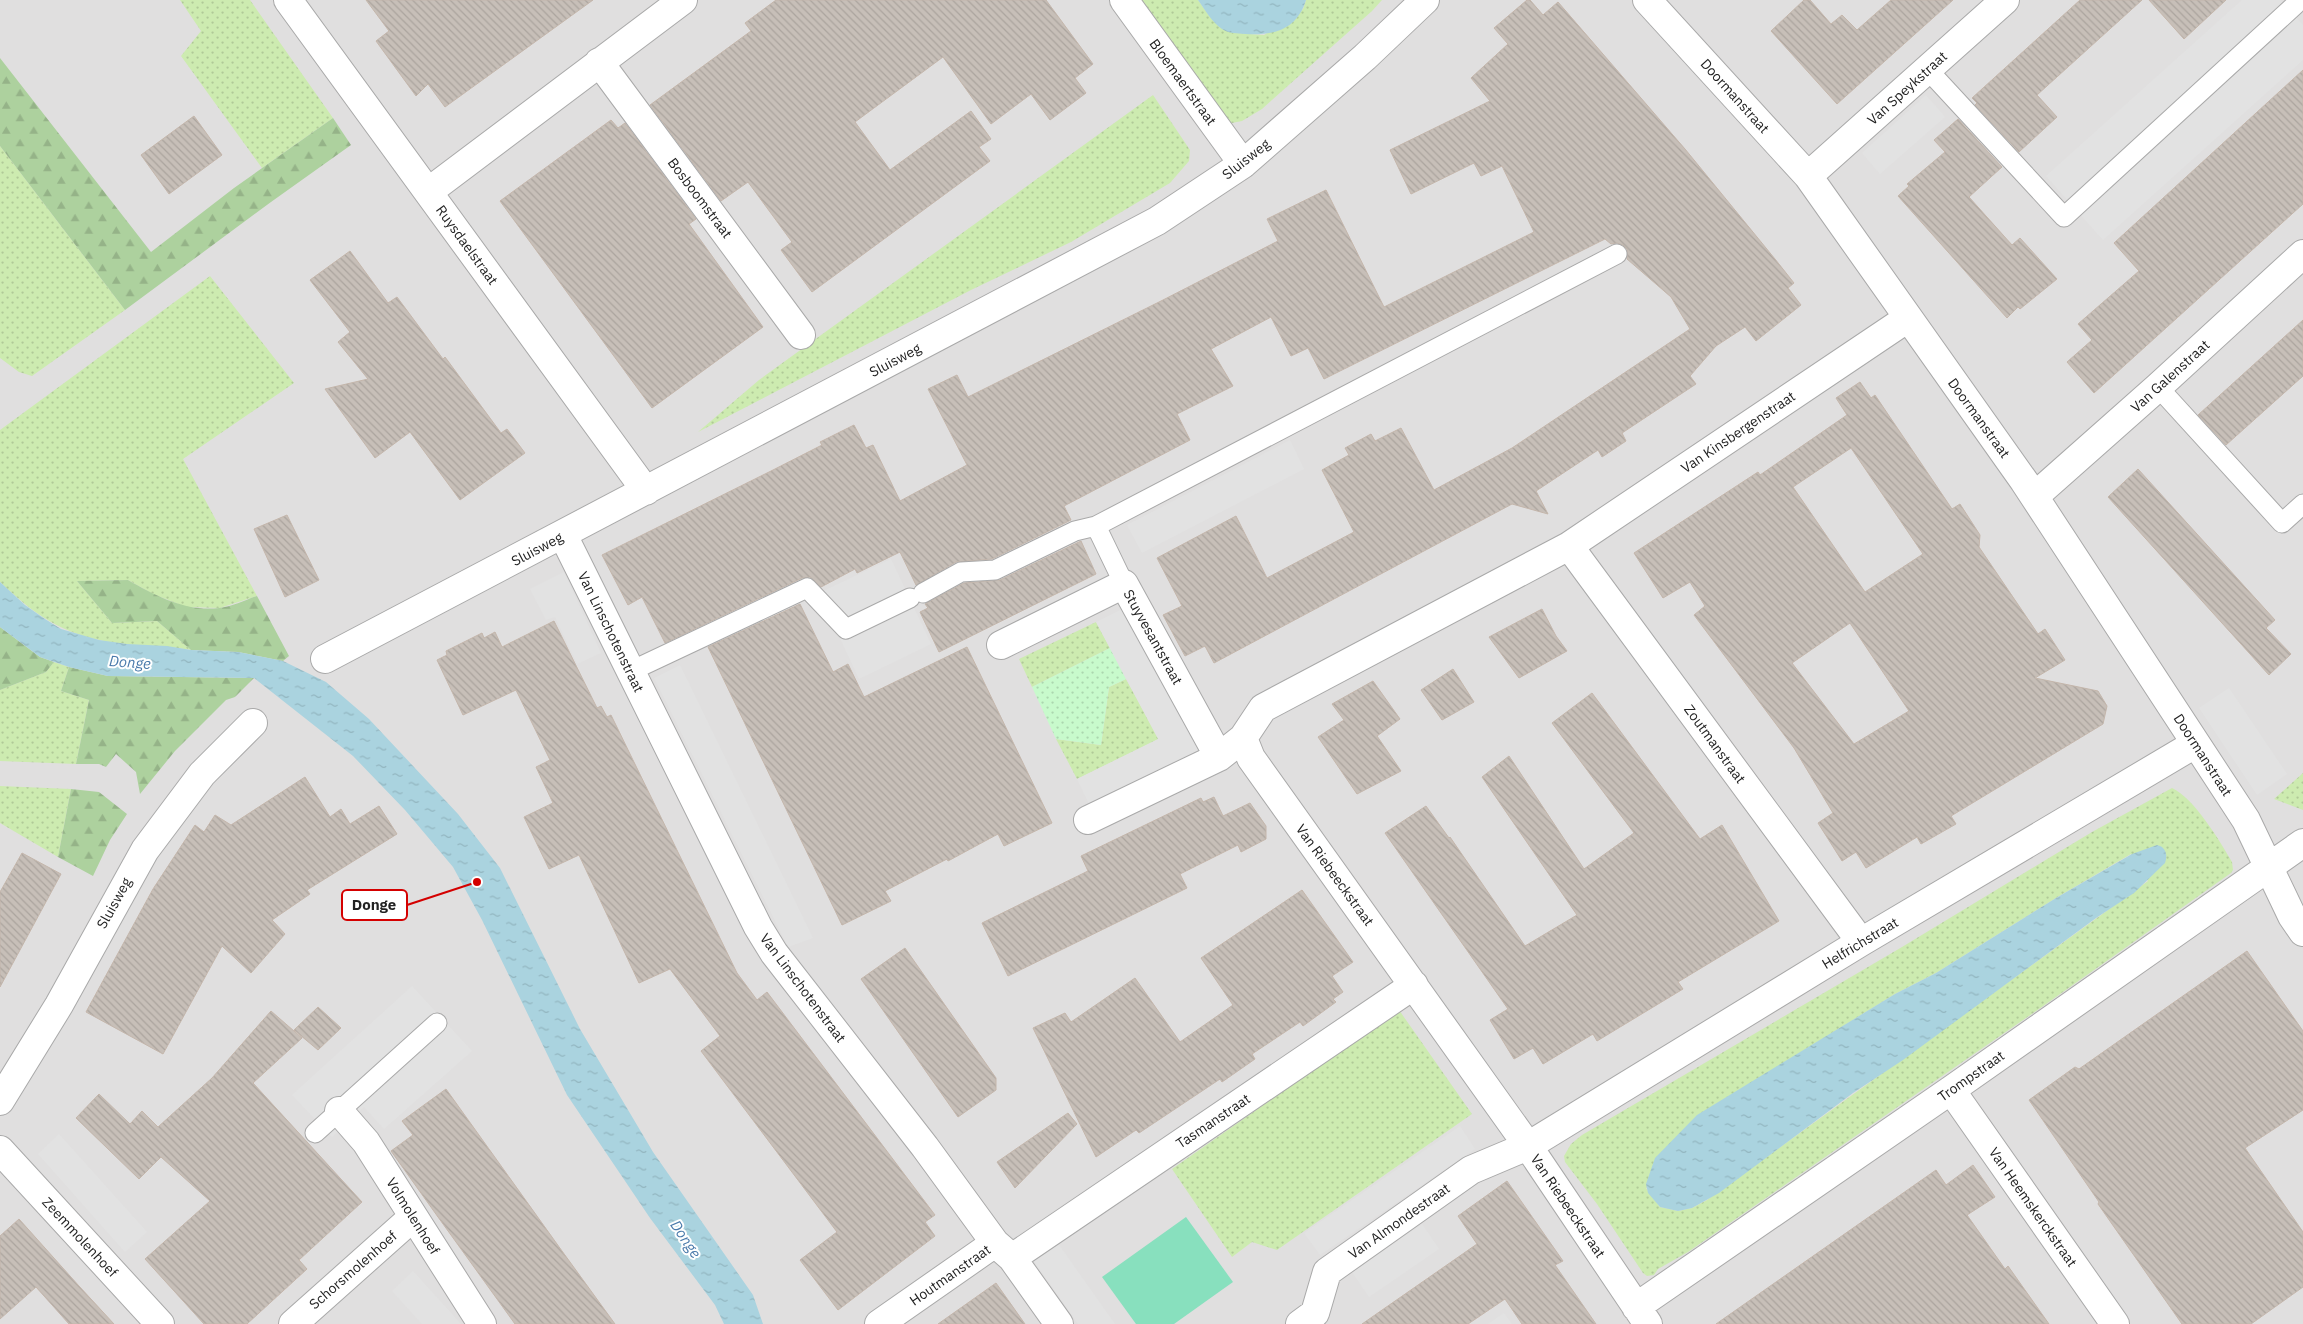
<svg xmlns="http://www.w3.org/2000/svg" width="2303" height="1324" font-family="'IBM Plex Sans',sans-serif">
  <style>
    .residential { fill: #e0dfdf }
    .grass { fill: url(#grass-dots); fill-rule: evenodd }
    .forest { fill: url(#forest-firs) }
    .park { fill: url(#park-dots) }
    .pitch { fill: #88e0be }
    .parking { fill: #e2e2e2 }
    .water { fill: url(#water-ripples) }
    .building { fill: url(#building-back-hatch); stroke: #c4b6ab; fill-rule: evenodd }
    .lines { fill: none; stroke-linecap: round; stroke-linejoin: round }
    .service-casing { stroke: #a9a9a9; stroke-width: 21 }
    .minor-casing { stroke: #a9a9a9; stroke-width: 30 }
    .service { stroke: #fff; stroke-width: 19 }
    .minor { stroke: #fff; stroke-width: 28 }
    .labels { text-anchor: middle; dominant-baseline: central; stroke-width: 4; stroke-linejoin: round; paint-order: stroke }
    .street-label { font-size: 14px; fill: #222; stroke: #fff }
    .water-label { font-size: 15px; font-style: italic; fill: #4a7aab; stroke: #fff }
    .leader { fill: none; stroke: #d40000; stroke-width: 2 }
    .callout-dot { fill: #d40000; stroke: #fff; stroke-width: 2 }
    .callout { fill: #fff; stroke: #d40000; stroke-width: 2 }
    .callout-label { font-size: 15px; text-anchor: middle; font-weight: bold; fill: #222 }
  </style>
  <defs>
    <pattern id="grass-dots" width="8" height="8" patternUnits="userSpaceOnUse" patternTransform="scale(1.25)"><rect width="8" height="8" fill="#cdebb0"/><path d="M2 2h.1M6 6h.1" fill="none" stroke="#b0c997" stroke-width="1.8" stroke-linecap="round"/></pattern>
    <pattern id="forest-firs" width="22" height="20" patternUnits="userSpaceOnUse" patternTransform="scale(1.25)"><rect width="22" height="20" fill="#add19e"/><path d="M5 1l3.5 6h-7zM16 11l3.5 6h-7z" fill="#95b388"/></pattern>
    <pattern id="park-dots" width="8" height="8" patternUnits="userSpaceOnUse" patternTransform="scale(1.25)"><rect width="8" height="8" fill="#c8facc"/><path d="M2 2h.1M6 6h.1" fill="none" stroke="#acd6af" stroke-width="1.8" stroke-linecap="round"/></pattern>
    <pattern id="water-ripples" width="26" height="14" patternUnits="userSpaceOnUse" patternTransform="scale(1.25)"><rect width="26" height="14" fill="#aad3df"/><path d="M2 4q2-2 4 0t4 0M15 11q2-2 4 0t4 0" fill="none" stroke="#92b5bf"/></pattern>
    <pattern id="building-back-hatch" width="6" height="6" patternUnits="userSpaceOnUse" patternTransform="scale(1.25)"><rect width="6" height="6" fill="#c7bfb8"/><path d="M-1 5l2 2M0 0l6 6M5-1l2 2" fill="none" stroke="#aba49e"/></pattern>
  </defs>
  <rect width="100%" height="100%" fill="#f2efe9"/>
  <path class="residential" d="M 0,0 L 2303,0 L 2303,1324 L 0,1324 Z"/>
  <path class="grass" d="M 180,0 L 250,0 L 333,118 L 262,168 L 181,56 L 201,31 Z
    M 1137,0 L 1198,0 C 1222,34 1223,32 1264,35 L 1303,9 L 1306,0 L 1382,0 L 1372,11 L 1262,109 L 1242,121 L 1232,123 L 1227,121 Z
    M 1153,95 L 1190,150 L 1189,161 L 1170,183 L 1071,242 L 971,290 L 698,432 L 759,380 Z
    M 0,146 L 125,310 L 32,376 L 19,372 L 0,358 Z
    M 210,276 L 294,383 L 183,459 L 257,596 L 220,608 L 186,607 L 153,594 L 128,580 L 77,581 L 112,623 L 157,621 L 191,650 C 169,646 147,647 125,644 C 69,638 40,620 0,582 L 0,430 Z
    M 1096,622 L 1110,648 L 1032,687 L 1019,659 Z
    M 54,662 L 69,667 L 61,691 L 89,700 L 76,764 L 0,761 L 0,690 L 46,672 Z
    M 1126,679 L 1159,739 L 1077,779 L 1056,739 L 1101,745 L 1109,687 Z
    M 2303,773 L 2303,810 L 2274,799 Z
    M 0,786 L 71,789 L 58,857 L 0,823 Z
    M 2172,788 C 2194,798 2220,841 2232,862 L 2233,870 L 2231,873 L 2039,1009 L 1688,1252 L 1658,1269 L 1654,1275 L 1647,1276 L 1643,1273 L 1597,1204 L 1565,1162 L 1564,1156 L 1571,1144 L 1582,1135 L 1902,947 L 2092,832 ZM 2131,854 L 2148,881 L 1707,1200 L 1692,1208 L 1678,1211 L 1660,1207 L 1646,1188 L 1730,1096 L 1895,994 L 1936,973 L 2056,898 Z
    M 1399,1010 L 1472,1114 L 1277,1250 L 1252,1242 L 1232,1257 L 1172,1169 Z"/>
  <path class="forest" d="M 0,58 L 151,252 L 234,188 L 333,118 L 351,145 L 271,202 L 125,310 L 0,146 Z
    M 128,580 C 156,596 186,612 219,608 C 232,607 245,600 257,596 L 289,656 L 283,661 L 238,652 L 191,650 L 157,621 L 112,623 L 77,581 Z
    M 0,627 L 40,657 L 54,662 L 46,672 L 0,690 Z
    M 69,667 L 108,676 L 254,678 L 235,697 L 226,700 L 175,751 L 140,794 L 136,772 L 116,754 L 106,767 L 99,764 L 76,764 L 89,700 L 61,691 Z
    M 71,789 L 99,792 L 127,814 L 110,840 L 93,876 L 58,857 Z"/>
  <path class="park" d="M 1110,648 L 1126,679 L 1109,687 L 1101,745 L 1056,739 L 1032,687 Z"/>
  <path class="pitch" d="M 1186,1217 L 1233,1282 L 1174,1324 L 1136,1324 L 1102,1277 Z"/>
  <path class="parking" d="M 2242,0 L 2280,0 L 2303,25 L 2303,60 L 2103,240 L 2046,176 Z
    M 1926,95 L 1945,117 L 1880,174 L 1862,153 Z
    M 1290,440 L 1304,469 L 1142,553 L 1127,525 Z
    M 891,559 L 931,644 L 859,679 L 819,593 Z
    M 564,572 L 601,653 L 577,664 L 555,617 L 546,620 L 530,589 Z
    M 1122,609 L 1200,750 L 1089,804 L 1077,779 L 1158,739 L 1096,622 Z
    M 680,665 L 813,938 L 788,947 L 654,678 Z
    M 2229,688 L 2287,774 L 2257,795 L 2199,708 Z
    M 412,986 L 472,1051 L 384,1129 L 364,1107 L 332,1137 L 292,1095 Z
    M 1460,1126 L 1475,1149 L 1320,1255 L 1304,1233 Z
    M 59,1134 L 147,1232 L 125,1252 L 38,1154 Z
    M 1422,1224 L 1439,1249 L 1369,1297 L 1352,1272 Z
    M 1057,1242 L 1115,1324 L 1078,1324 L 1033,1260 Z
    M 413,1271 L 461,1324 L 422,1324 L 392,1291 Z
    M 1504,1313 L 1512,1324 L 1488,1324 Z"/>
  <path class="water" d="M 1198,0 L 1306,0 C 1297,30 1273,36 1245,34 C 1237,33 1229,34 1222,29 C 1212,22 1205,10 1198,0 Z
    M 0,582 L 25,605 L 45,619 L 61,629 L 99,640 L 127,644 L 167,646 L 191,650 L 238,652 L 283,661 L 326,682 L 369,719 L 458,814 L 500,868 L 580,1029 L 653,1152 L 753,1295 L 763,1324 L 724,1324 L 715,1305 L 650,1218 L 567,1095 L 482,920 L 453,867 L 405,810 L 353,756 L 254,678 L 108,676 L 69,667 L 40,657 L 0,627 Z
    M 2157,845 C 2166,847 2168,855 2165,863 L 2134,893 L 2096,918 L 1903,1060 L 1853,1093 L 1719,1193 L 1692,1208 L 1678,1211 L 1660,1207 L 1648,1193 L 1646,1184 L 1655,1158 L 1697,1115 L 1895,994 L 1936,973 L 2056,898 L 2132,854 Z"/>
  <path class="building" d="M 366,0 L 593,0 L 445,107 L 428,84 L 416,96 L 376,41 L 389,31 Z
    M 776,0 L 1046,0 L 1093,64 L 1075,78 L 1086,93 L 1050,120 L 1031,94 L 991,124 L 943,57 L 855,122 L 890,170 L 971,111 L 991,139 L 979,147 L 990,161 L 812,292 L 781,250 L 792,242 L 748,182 L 721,201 L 650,105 L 751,31 L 745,23 Z
    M 1527,0 L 1530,0 L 1543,15 L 1558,2 L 1685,149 L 1775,259 L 1794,283 L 1788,288 L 1801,305 L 1756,341 L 1745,327 L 1716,346 L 1690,376 L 1696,384 L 1622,433 L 1626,441 L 1602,457 L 1598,450 L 1536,491 L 1548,514 L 1512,504 L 1214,663 L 1205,646 L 1185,656 L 1163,615 L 1182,606 L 1157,558 L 1236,516 L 1267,578 L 1354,532 L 1322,470 L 1349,455 L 1345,448 L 1371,434 L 1375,441 L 1401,428 L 1434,490 L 1512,448 L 1690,329 L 1671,297 L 1627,259 L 1627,249 L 1623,245 L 1617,243 L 1611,244 L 1605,239 L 1324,379 L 1308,348 L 1291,356 L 1271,317 L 1211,349 L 1233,386 L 1177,414 L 1190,440 L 1064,506 L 1071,520 L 992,559 L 956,562 L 916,585 L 900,552 L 857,573 L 855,569 L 821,587 L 810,577 L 802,578 L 665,643 L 642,597 L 628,605 L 602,555 L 771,471 L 822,445 L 820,442 L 854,425 L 866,448 L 873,445 L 900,501 L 967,465 L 928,389 L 957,375 L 968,397 L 1161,301 L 1278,241 L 1267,219 L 1326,190 L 1384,307 L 1534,232 L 1502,166 L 1481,176 L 1474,163 L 1411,194 L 1390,150 L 1490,101 L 1471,78 L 1508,44 L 1494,28 Z
    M 1804,0 L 1810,0 L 1831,24 L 1842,15 L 1857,30 L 1891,0 L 1953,0 L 1837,104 L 1771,31 Z
    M 2080,0 L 2142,0 L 2037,95 L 2057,117 L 2019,152 L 1975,105 L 1977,103 L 1972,98 Z
    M 2149,0 L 2226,0 L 2184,39 Z
    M 2303,70 L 2303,204 L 2094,393 L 2067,362 L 2092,340 L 2078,324 L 2139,271 L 2114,243 Z
    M 194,116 L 222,155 L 169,194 L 141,155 Z
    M 1958,119 L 2002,167 L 1969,197 L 2012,245 L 2020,238 L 2057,279 L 2020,309 L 2018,307 L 2007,318 L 1898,196 L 1909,186 L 1907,184 L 1945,152 L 1934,140 Z
    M 611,120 L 618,128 L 625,123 L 696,219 L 689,224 L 763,327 L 652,408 L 500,201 Z
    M 350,251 L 388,303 L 397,297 L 443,359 L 445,357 L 501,433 L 507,429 L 525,453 L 460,500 L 410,432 L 375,458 L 325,389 L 368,379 L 338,342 L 350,332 L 310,280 Z
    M 2303,320 L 2303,376 L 2226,445 L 2198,415 Z
    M 1860,382 L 1871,398 L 1875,395 L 1952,509 L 1960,504 L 1980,535 L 1979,547 L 2038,634 L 2045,629 L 2065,660 L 2035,678 L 2098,691 L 2107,706 L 2103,724 L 1951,816 L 1956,824 L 1921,844 L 1917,837 L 1866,868 L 1856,852 L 1842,861 L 1818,823 L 1833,813 L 1794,748 L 1694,615 L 1705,606 L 1690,582 L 1663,598 L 1634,553 L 1758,472 L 1760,475 L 1847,415 L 1836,398 ZM 1851,448 L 1923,554 L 1865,592 L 1793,487 ZM 1850,623 L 1909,711 L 1854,744 L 1792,663 Z
    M 2138,469 L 2275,620 L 2266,628 L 2291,654 L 2269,675 L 2108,497 Z
    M 287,515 L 319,580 L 285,597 L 254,529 Z
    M 1081,541 L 1096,574 L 939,652 L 920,612 L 928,608 L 925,604 L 964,583 L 1000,580 Z
    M 800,604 L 833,672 L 848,664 L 864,697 L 967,647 L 1052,823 L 1004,846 L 998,834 L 948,861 L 947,859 L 885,891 L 891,901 L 842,925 L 708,647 Z
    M 1542,609 L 1556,636 L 1567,651 L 1519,678 L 1489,637 Z
    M 554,621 L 597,708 L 601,706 L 607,717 L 611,715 L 737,973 L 757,1000 L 767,992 L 935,1215 L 925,1222 L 935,1236 L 838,1310 L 800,1260 L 837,1232 L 701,1051 L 720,1036 L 670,969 L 639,983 L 579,855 L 549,869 L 524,817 L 553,803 L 536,767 L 550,760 L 516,690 L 463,715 L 437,660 L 447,655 L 446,651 L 482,633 L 484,638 L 495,632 L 502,647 Z
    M 1453,669 L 1474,702 L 1442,720 L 1421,690 Z
    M 1373,681 L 1400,719 L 1377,736 L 1401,771 L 1357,794 L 1318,737 L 1344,720 L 1332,704 Z
    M 1592,693 L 1700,839 L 1722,825 L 1779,921 L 1678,982 L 1683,989 L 1597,1041 L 1593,1034 L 1543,1064 L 1533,1048 L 1514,1059 L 1490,1020 L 1508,1009 L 1385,833 L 1426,806 L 1449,838 L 1450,837 L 1525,946 L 1577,915 L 1482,777 L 1509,756 L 1584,869 L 1634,833 L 1552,723 Z
    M 305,777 L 330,817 L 341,809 L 350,824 L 379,806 L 397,834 L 307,890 L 310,894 L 272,920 L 285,934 L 251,973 L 222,946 L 163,1054 L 86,1012 L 153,889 L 195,825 L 204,832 L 215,815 L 231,825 Z
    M 1214,797 L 1223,816 L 1250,803 L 1266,826 L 1266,839 L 1241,852 L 1238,845 L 1180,874 L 1187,888 L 1008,976 L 982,923 L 1088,871 L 1081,856 L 1201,798 L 1203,802 Z
    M 22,853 L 61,874 L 0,987 L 0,892 Z
    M 1302,890 L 1353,962 L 1332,976 L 1343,992 L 1333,999 L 1336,1002 L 1303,1026 L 1300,1022 L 1252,1054 L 1255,1059 L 1222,1082 L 1220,1079 L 1139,1133 L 1136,1130 L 1096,1157 L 1033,1028 L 1065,1013 L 1071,1022 L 1135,978 L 1180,1042 L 1233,1005 L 1201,958 Z
    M 905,948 L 996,1078 L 996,1090 L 958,1117 L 861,979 Z
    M 2247,951 L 2303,1031 L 2303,1110 L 2245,1148 L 2303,1232 L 2303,1287 L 2251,1324 L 2182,1324 L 2098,1204 L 2099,1202 L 2029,1100 L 2075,1067 L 2079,1069 Z
    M 318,1007 L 341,1028 L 318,1050 L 294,1030 Z
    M 271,1011 L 302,1038 L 253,1083 L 362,1202 L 299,1260 L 307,1269 L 247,1324 L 204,1324 L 145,1259 L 210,1201 L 161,1157 L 139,1179 L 76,1118 L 99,1094 L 130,1124 L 142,1111 L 158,1127 L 212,1078 Z
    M 446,1089 L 562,1251 L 615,1324 L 515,1324 L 438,1217 L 391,1151 L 413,1135 L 402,1121 Z
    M 1068,1113 L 1077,1124 L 1015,1188 L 997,1162 Z
    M 1973,1165 L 1995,1197 L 1967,1215 L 2005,1269 L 2008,1266 L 2049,1324 L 1716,1324 L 1936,1170 L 1946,1185 Z
    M 1507,1181 L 1563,1261 L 1555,1265 L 1596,1324 L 1522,1324 L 1505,1299 L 1468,1324 L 1362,1324 L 1477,1244 L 1458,1216 Z
    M 19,1219 L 79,1286 L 114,1324 L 69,1324 L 36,1287 L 0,1319 L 0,1236 Z
    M 996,1283 L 1025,1324 L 938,1324 Z"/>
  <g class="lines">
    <g class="service-casing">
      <path id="service" d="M 1928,70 L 2064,217 L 2295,5
        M 2158,387 L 2282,523 L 2303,504
        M 1124,584 L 1096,526 L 1617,254
        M 923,593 L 961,572 L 995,570 L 1075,531 L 1096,526
        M 631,671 L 807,588 L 846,629 L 910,598
        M 315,1133 L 437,1023"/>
    </g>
    <g class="minor-casing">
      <path id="minor" d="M 288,0 L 646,491
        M 1124,0 L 1243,164
        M 1647,0 L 1808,176 L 2024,481 L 2246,820 L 2292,916 L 2303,932
        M 599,62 L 801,335
        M 1808,176 L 2005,0
        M 428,192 L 683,0
        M 2035,496 L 2158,387 L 2303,254
        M 563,535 L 758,927 L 774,953 L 925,1147 L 995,1243 L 1012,1258 L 1059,1324
        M 1569,546 L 1861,942
        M 1001,645 L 1124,584 L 1219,757 L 1243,738
        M 325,659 L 1157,221 L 1243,164 L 1365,57 L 1425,0
        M 1088,820 L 1219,757
        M 1951,1090 L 2115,1324
        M 0,1101 L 59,1005 L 145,850 L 202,774 L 253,723
        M 339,1111 L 366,1142 L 482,1324
        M 0,1150 L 160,1324
        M 1012,1258 L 1414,985
        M 1636,1307 L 1951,1090 L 2303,843
        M 293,1324 L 413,1217
        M 879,1324 L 995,1243
        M 1300,1324 L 1315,1313 L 1327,1272 L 1471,1170 L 1528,1146 L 1861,942 L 2195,744
        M 1648,1324 L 1528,1146 L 1251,758 L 1243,738 L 1263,708 L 1569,546 L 1908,318"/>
    </g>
    <use href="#service" class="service"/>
    <use href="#minor" class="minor"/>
  </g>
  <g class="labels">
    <g class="street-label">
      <text transform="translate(1183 82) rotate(54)">Bloemaertstraat</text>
      <text transform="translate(1907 88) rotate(-42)">Van Speykstraat</text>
      <text transform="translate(1735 96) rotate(48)">Doormanstraat</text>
      <text transform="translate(1246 159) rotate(-38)">Sluisweg</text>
      <text transform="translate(700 198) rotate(53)">Bosboomstraat</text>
      <text transform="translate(467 245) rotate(54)">Ruysdaelstraat</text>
      <text transform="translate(895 360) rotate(-28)">Sluisweg</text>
      <text transform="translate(2170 376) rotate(-42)">Van Galenstraat</text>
      <text transform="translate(1979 418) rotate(54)">Doormanstraat</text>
      <text transform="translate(1738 432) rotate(-34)">Van Kinsbergenstraat</text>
      <text transform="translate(537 549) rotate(-28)">Sluisweg</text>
      <text transform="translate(611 632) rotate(64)">Van Linschotenstraat</text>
      <text transform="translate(1153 637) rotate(61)">Stuyvesantstraat</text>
      <text transform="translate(1715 744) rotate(54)">Zoutmanstraat</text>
      <text transform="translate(2203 755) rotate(57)">Doormanstraat</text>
      <text transform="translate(1335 875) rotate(54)">Van Riebeeckstraat</text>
      <text transform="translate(114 903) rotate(-61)">Sluisweg</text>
      <text transform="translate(1860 943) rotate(-31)">Helfrichstraat</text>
      <text transform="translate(803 988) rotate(53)">Van Linschotenstraat</text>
      <text transform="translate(1971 1076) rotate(-35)">Trompstraat</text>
      <text transform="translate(1213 1121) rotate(-34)">Tasmanstraat</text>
      <text transform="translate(1568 1206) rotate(56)">Van Riebeeckstraat</text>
      <text transform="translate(2033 1207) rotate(55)">Van Heemskerckstraat</text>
      <text transform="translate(413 1216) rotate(58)">Volmolenhoef</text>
      <text transform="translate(1399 1221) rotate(-35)">Van Almondestraat</text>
      <text transform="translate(80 1237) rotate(47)">Zeemmolenhoef</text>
      <text transform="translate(353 1270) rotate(-41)">Schorsmolenhoef</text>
      <text transform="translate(950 1275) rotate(-35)">Houtmanstraat</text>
    </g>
    <g class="water-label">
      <text transform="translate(130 662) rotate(4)">Donge</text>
      <text transform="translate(686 1239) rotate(56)">Donge</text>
    </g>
  </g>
  <path class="leader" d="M477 882L407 905"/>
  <circle class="callout-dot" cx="477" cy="882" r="5"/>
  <rect class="callout" x="342" y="890" width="65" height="30" rx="5"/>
  <g class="callout-label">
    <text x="374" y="910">Donge</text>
  </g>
</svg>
